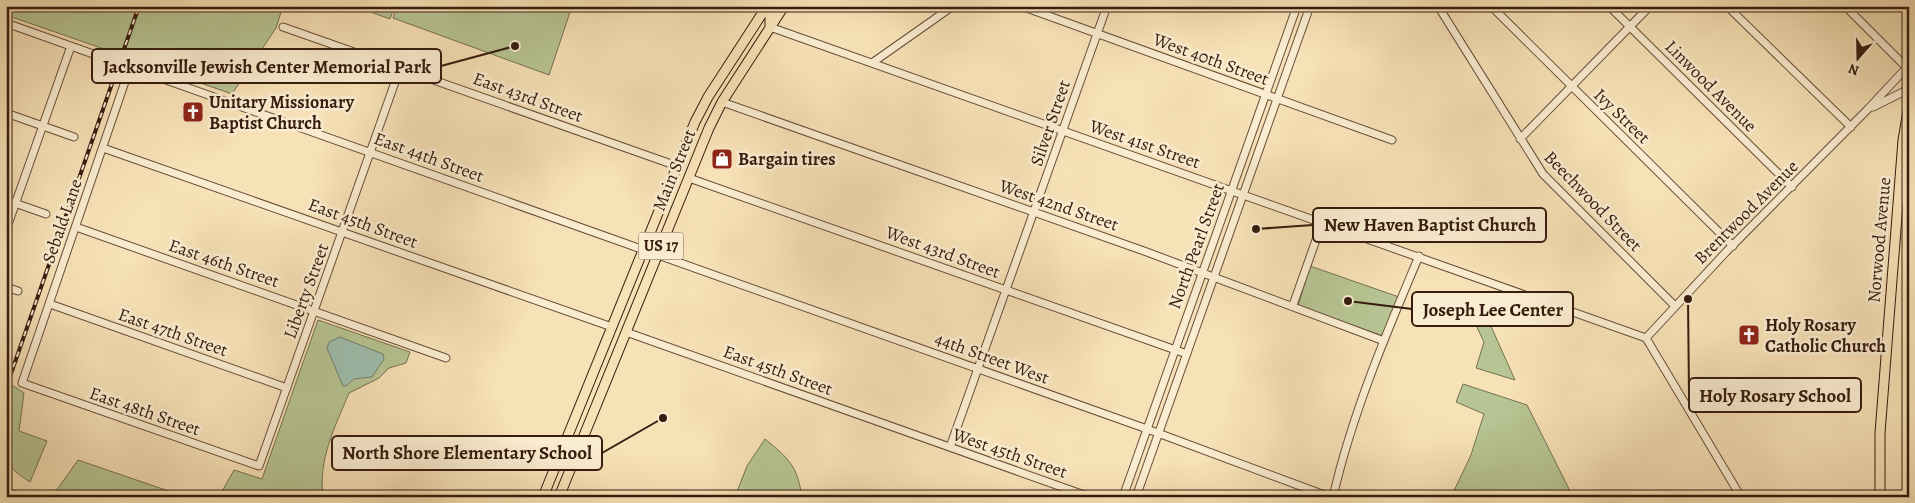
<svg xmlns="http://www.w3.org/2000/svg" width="1915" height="503" font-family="Alegreya,serif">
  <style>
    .green { fill: #b7c493; stroke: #767051 }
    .water { fill: #9dbeae; stroke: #747d6e }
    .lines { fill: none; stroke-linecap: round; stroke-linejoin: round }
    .minor-casing { stroke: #664d39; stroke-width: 9 }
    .major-casing { stroke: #361c0f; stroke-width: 11 }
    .minor { stroke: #faecd0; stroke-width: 7 }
    .major { stroke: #f7e1b6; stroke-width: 9 }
    .rail-casing { stroke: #361c0f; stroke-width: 4 }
    .rail { stroke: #faecd0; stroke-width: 2; stroke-dasharray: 5.5; stroke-linecap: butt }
    .labels { text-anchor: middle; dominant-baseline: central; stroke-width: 5; stroke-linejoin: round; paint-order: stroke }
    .shield { fill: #faecd0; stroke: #715a49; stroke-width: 1 }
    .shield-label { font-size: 16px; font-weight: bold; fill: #361c0f }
    .street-label { font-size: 18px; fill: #361c0f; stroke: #faecd0 }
    .poi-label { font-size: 18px; font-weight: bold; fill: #361c0f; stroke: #faecd0; text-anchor: start }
    .leader { fill: none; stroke: #361c0f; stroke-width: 2 }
    .callout-dot { fill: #361c0f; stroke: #faecd0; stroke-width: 2 }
    .callout { fill: #faecd0; stroke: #361c0f; stroke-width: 2 }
    .callout-label { font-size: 19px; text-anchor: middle; font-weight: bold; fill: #361c0f }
  </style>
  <rect width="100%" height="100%" fill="#f7e1b6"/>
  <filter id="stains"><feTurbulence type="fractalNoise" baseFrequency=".004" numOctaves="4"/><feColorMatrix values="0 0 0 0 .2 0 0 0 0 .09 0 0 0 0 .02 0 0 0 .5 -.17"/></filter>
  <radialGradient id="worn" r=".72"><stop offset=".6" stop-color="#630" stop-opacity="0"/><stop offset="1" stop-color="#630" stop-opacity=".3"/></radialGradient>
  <path class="green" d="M 6,6 L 283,6 L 276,28 L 232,94 L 192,80 L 190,76 L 182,73 L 179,75 L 6,15 Z
    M 354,6 L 395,6 L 390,19 Z
    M 397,6 L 572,6 L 549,75 L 393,18 Z
    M 1310,266 L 1399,297 L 1383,336 L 1298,306 Z
    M 1468,295 L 1481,304 L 1515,380 L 1476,368 L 1484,342 L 1464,300 Z
    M 318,320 L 410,352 L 406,363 L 389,368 L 379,378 L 349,393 C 335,427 318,459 323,497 L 219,497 L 234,470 L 262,479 Z
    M 1463,384 L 1527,405 L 1573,497 L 1451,497 L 1471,455 L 1484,414 L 1456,402 Z
    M 12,385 L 24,393 L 19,431 L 47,441 L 30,482 C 24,478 16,473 11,467 C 0,454 7,402 12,385 Z
    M 765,439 C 789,459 797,465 802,497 L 735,497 L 747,466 Z
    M 78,460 L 186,497 L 73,497 L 56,491 Z"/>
  <path class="water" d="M 340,337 L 383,354 L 384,359 L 372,377 L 354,379 L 346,386 L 343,386 L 327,348 L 329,342 Z"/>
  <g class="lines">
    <g class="minor-casing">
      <path id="minor" d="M 1021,6 L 1392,140
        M 1438,6 L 1543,174 L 1675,306
        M 1491,6 L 1733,246
        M 1609,6 L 1792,187
        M 1727,6 L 1851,127
        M 1845,6 L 1908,69
        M 6,23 L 1147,429 L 1330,497
        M 283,27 L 677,166
        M 770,27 L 1646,338 L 1741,497
        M 872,63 L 953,6
        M 130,67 L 22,383 L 259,466 L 400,68
        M 722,102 L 1144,251 L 1384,341
        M 1873,107 L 1909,89
        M 6,113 L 74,137
        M 1520,139 L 1650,6
        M 103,148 L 612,327
        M 689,178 L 1187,354
        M 6,200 L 46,214
        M 76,227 L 446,358
        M 6,230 L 71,46
        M 6,287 L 18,291
        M 50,304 L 287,388
        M 1293,305 L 1322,223
        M 626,332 L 1090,497
        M 1646,338 L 1726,252 L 1868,109 L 1909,65
        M 950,447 L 1107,6
        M 6,492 L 21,497
        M 1123,497 L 1297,6
        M 1136,497 L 1310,6
        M 1333,497 C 1352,414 1386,334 1419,256"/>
    </g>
    <g class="major-casing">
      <path id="major" d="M 770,27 L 770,16 L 775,6
        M 543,497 L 695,122 L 708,97 L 767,6
        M 559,497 L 709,128 L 722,102 L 784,6
        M 1880,497 L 1880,433 L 1903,140 L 1909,105"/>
    </g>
    <use href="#minor" class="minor"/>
    <use href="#major" class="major"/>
    <g class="rail-casing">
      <path id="rail" d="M 6,388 L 139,6"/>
    </g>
    <use href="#rail" class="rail"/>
  </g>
  <defs>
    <g id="church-square" transform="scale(1.125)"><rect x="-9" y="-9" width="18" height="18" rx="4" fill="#8f2418" stroke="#faecd0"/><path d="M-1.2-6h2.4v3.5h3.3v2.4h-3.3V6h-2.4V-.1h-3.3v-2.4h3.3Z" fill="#fff"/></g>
    <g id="shop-square" transform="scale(1.125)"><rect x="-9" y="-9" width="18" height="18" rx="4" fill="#8f2418" stroke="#faecd0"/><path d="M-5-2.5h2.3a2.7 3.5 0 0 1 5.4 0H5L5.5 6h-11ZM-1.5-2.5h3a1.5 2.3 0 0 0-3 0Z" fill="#fff"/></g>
  </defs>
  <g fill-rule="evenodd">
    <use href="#church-square" x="193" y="112"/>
    <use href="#shop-square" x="722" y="159"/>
    <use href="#church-square" x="1749" y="335"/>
  </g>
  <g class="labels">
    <rect class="shield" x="638.5" y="232.5" width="45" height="27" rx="4"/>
    <g class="shield-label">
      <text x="661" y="246">US 17</text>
    </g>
    <g class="street-label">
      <text transform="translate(1211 59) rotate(20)">West 40th Street</text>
      <text transform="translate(1711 86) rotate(45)">Linwood Avenue</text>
      <text transform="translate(528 97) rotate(20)">East 43rd Street</text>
      <text transform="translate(1622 116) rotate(44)">Ivy Street</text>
      <text transform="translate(1050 123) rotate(-71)">Silver Street</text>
      <text transform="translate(1145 144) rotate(19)">West 41st Street</text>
      <text transform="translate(429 157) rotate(20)">East 44th Street</text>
      <text transform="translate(674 170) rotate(-68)">Main Street</text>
      <text transform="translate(1593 201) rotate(46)">Beechwood Street</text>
      <text transform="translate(1059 205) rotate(19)">West 42nd Street</text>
      <text transform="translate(1746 212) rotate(-45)">Brentwood Avenue</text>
      <text transform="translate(62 221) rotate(-71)">Sebald Lane</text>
      <text transform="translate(363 223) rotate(20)">East 45th Street</text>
      <text transform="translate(1879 240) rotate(-85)">Norwood Avenue</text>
      <text transform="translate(1196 246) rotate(-70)">North Pearl Street</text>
      <text transform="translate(943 252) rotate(20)">West 43rd Street</text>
      <text transform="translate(224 263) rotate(19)">East 46th Street</text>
      <text transform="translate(306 291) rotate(-70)">Liberty Street</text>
      <text transform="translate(173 332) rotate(19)">East 47th Street</text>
      <text transform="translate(992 358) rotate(20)">44th Street West</text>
      <text transform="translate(778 370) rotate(20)">East 45th Street</text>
      <text transform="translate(145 411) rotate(19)">East 48th Street</text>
      <text transform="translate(1010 453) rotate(19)">West 45th Street</text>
    </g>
    <g class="poi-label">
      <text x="209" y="102">Unitary Missionary<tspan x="209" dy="21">Baptist Church</tspan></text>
      <text x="738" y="159">Bargain tires</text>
      <text x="1765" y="325">Holy Rosary<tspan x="1765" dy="21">Catholic Church</tspan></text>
    </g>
  </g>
  <path class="leader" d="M515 46L441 66M1256 229L1313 225M1348 301L1412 309M1688 299L1689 395M663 418L602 453"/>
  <g class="callout-dot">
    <circle cx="515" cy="46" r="5"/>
    <circle cx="1256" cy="229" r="5"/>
    <circle cx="1348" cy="301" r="5"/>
    <circle cx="1688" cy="299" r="5"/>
    <circle cx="663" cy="418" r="5"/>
  </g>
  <g class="callout">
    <rect x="92" y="49" width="349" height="34" rx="5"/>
    <rect x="1313" y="208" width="233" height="34" rx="5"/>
    <rect x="1412" y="292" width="161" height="34" rx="5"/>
    <rect x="1689" y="378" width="172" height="34" rx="5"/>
    <rect x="332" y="436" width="270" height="34" rx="5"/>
  </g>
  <g class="callout-label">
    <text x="267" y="73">Jacksonville Jewish Center Memorial Park</text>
    <text x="1430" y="231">New Haven Baptist Church</text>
    <text x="1493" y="316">Joseph Lee Center</text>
    <text x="1775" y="402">Holy Rosary School</text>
    <text x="467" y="459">North Shore Elementary School</text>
  </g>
  <rect width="1915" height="503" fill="none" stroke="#f7e1b6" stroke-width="25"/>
  <rect x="8" y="8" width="1900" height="488" fill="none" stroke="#361c0f" stroke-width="2.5"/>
  <rect x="12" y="12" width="1890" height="478" fill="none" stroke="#361c0f"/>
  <g transform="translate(1858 58) rotate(200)" stroke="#faecd0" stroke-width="4" paint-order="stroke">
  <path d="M0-4L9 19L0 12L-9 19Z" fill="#361c0f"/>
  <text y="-8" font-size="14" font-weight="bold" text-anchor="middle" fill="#361c0f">N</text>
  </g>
  <rect width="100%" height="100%" filter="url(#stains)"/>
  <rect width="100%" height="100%" fill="url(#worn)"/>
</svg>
